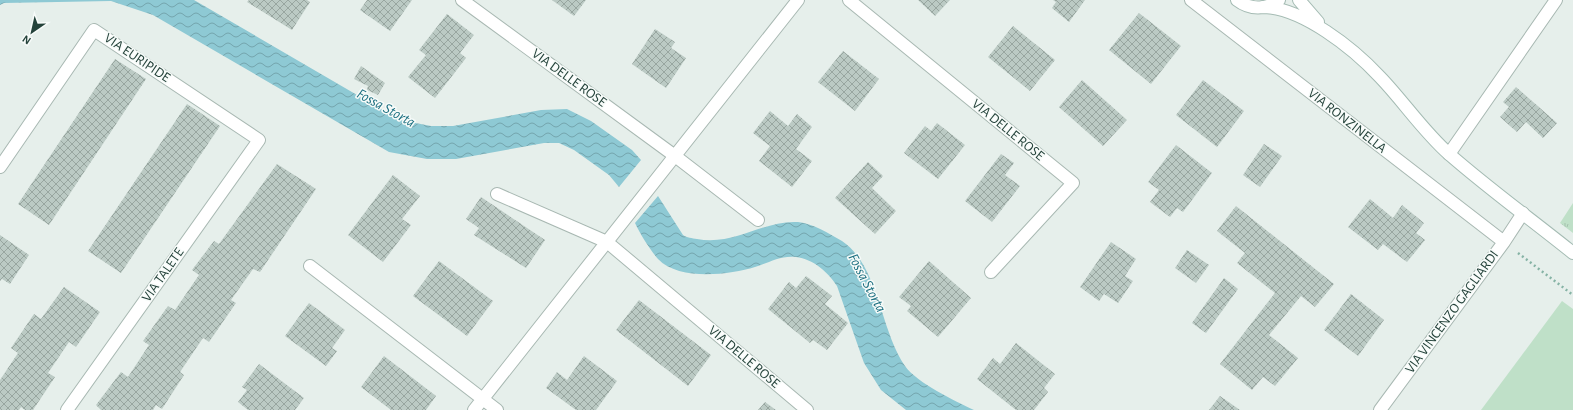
<svg xmlns="http://www.w3.org/2000/svg" width="1573" height="410" font-family="'Alegreya Sans',sans-serif">
  <style>
    .grass { fill: url(#grass-tufts) }
    .pitch { fill: #bfe0c8 }
    .water { fill: url(#water-waves) }
    .building { fill: url(#building-cross-hatch) }
    .lines { fill: none; stroke-linecap: round; stroke-linejoin: round }
    .street-casing { stroke: #a8b8b2; stroke-width: 14 }
    .secondary-casing { stroke: #a4bbb3; stroke-width: 14 }
    .path { stroke: #86b3a5; stroke-width: 2.5; stroke-dasharray: 2 3; stroke-linecap: butt }
    .street { stroke: #fff; stroke-width: 12 }
    .secondary { stroke: #fff; stroke-width: 12 }
    .labels { text-anchor: middle; dominant-baseline: central; stroke-width: 3; stroke-linejoin: round; paint-order: stroke }
    .street-label { font-size: 14px; fill: #24423a; stroke: #f7fbf9 }
    .water-label { font-size: 15px; font-style: italic; fill: #1c6f80; stroke: #f7fbf9 }
  </style>
  <defs>
    <pattern id="grass-tufts" width="24" height="20" patternUnits="userSpaceOnUse"><rect width="24" height="20" fill="#bfe0c8"/><path d="M3 7l-1-3M5 7V3M7 7l1-3M15 17l-1-3M17 17v-4M19 17l1-3" fill="none" stroke="#a4c1ad"/></pattern>
    <pattern id="water-waves" width="16" height="10" patternUnits="userSpaceOnUse"><rect width="16" height="10" fill="#8ec9d4"/><path d="M0 5q4-4 8 0t8 0" fill="none" stroke="#74a5ad"/></pattern>
    <pattern id="building-cross-hatch" width="8" height="8" patternUnits="userSpaceOnUse"><rect width="8" height="8" fill="#bbcac4"/><path d="M0 0l8 8M0 8l8-8" fill="none" stroke="#98a6a0"/></pattern>
  </defs>
  <rect width="100%" height="100%" fill="#e6efeb"/>
  <path class="grass" d="M 1573,203 L 1573,233 L 1560,223 Z"/>
  <path class="pitch" d="M 1562,301 L 1573,309 L 1573,410 L 1481,410 Z"/>
  <path class="water" d="M 0,0 L 194,0 L 400,120 L 431,126 L 453,126 L 541,110 L 567,109 L 591,121 L 632,150 L 641,160 L 619,187 L 609,175 L 574,150 L 559,143 L 544,143 L 456,159 L 427,159 L 389,152 L 153,15 L 111,1 L 4,3 L 0,5 Z
    M 658,196 L 683,235 C 687,238 692,238 697,239 C 735,246 763,220 798,222 C 814,224 828,233 842,241 C 879,266 880,330 905,366 C 917,383 955,401 974,410 L 906,410 L 881,390 L 864,363 L 837,286 C 828,272 813,259 796,257 C 781,255 768,263 755,267 C 729,275 679,281 658,259 C 651,251 640,234 635,223 Z"/>
  <path class="building" d="M 249,0 L 307,0 L 310,2 L 292,30 L 247,2 Z
    M 367,0 L 412,0 L 390,31 L 360,10 Z
    M 552,0 L 586,0 L 574,16 Z
    M 918,0 L 950,0 L 935,16 Z
    M 1053,0 L 1085,0 L 1069,22 L 1052,8 L 1056,2 Z
    M 1139,13 L 1181,46 L 1151,84 L 1109,50 Z
    M 447,14 L 474,35 L 460,53 L 466,58 L 435,98 L 408,77 L 426,55 L 419,50 Z
    M 1013,26 L 1055,60 L 1030,91 L 988,57 Z
    M 655,29 L 675,42 L 671,48 L 686,58 L 666,88 L 632,64 Z
    M 843,51 L 879,79 L 855,111 L 818,82 Z
    M 115,59 L 146,79 L 49,225 L 18,204 Z
    M 361,66 L 385,83 L 378,95 L 367,90 L 368,86 L 354,79 Z
    M 1082,80 L 1127,120 L 1103,146 L 1059,107 Z
    M 1203,80 L 1244,111 L 1217,147 L 1176,115 Z
    M 1516,87 L 1557,123 L 1543,138 L 1526,122 L 1517,132 L 1500,117 L 1509,107 L 1503,102 Z
    M 187,104 L 220,126 L 121,273 L 88,251 Z
    M 770,111 L 788,126 L 797,114 L 812,127 L 796,149 L 812,161 L 792,187 L 759,161 L 770,146 L 753,133 Z
    M 937,123 L 965,145 L 938,179 L 904,153 L 925,126 L 931,131 Z
    M 1264,144 L 1282,156 L 1260,187 L 1243,175 Z
    M 1176,145 L 1212,173 L 1183,212 L 1177,208 L 1170,217 L 1150,202 L 1159,190 L 1148,182 Z
    M 1001,154 L 1014,163 L 1005,175 L 1020,186 L 992,222 L 965,201 Z
    M 868,162 L 883,176 L 872,188 L 896,211 L 875,234 L 835,198 Z
    M 277,164 L 316,189 L 260,272 L 253,269 L 231,300 L 236,303 L 209,342 L 203,338 L 180,372 L 184,375 L 162,409 L 156,405 L 153,410 L 101,410 L 96,405 L 121,372 L 128,377 L 149,345 L 143,341 L 168,306 L 175,310 L 199,275 L 192,270 L 214,241 L 219,244 Z
    M 393,175 L 420,196 L 402,219 L 411,225 L 383,262 L 348,235 Z
    M 481,197 L 545,240 L 526,268 L 474,235 L 479,228 L 466,219 Z
    M 1370,199 L 1393,218 L 1402,205 L 1424,223 L 1416,233 L 1425,240 L 1407,262 L 1383,244 L 1378,250 L 1348,227 Z
    M 1236,206 L 1334,284 L 1315,307 L 1301,296 L 1269,335 L 1298,358 L 1275,386 L 1263,377 L 1252,390 L 1220,364 L 1275,293 L 1237,263 L 1245,253 L 1217,231 Z
    M 0,235 L 29,255 L 10,284 L 2,279 L 0,281 Z
    M 1111,242 L 1136,259 L 1125,276 L 1133,281 L 1118,303 L 1104,294 L 1099,301 L 1080,287 Z
    M 1187,250 L 1209,265 L 1196,283 L 1175,268 Z
    M 439,261 L 493,301 L 467,336 L 413,296 Z
    M 929,261 L 971,298 L 938,337 L 907,311 L 911,306 L 899,297 Z
    M 806,276 L 832,296 L 825,304 L 848,323 L 827,350 L 813,340 L 810,343 L 768,309 L 789,282 L 796,288 Z
    M 1224,278 L 1238,289 L 1206,333 L 1192,323 Z
    M 64,287 L 100,312 L 76,347 L 69,342 L 48,373 L 55,377 L 33,410 L 25,410 L 21,407 L 19,410 L 0,410 L 0,380 L 18,353 L 11,348 L 34,314 L 41,319 Z
    M 1351,294 L 1384,320 L 1358,356 L 1324,330 Z
    M 639,300 L 711,355 L 688,386 L 616,330 Z
    M 309,303 L 345,330 L 332,348 L 337,351 L 326,366 L 285,336 Z
    M 1016,343 L 1055,374 L 1044,388 L 1048,392 L 1034,410 L 1016,410 L 977,379 L 993,358 L 1000,364 Z
    M 384,356 L 436,396 L 426,410 L 391,410 L 361,387 Z
    M 584,356 L 617,381 L 596,410 L 576,410 L 546,388 L 557,372 L 567,380 Z
    M 259,364 L 304,398 L 295,410 L 248,410 L 238,402 L 247,390 L 242,387 Z
    M 1220,396 L 1240,410 L 1209,410 Z
    M 765,402 L 776,410 L 758,410 Z"/>
  <g class="lines">
    <g class="street-casing">
      <path id="street" d="M 462,0 L 675,156 L 758,220
        M 849,0 L 1073,183 L 991,272
        M 1191,0 L 1504,242
        M 1449,154 L 1556,0
        M 0,167 L 94,30 L 259,140 L 67,410
        M 497,194 L 607,242 L 807,410
        M 310,266 L 497,410
        M 474,410 L 798,0
        M 1380,410 L 1504,242 L 1523,213"/>
    </g>
    <g class="secondary-casing">
      <path id="secondary" d="M 1237,0 C 1250,10 1266,10 1279,0
        M 1299,0 L 1318,22
        M 1262,7 C 1302,7 1354,49 1380,77 C 1404,102 1423,131 1449,154 C 1489,189 1532,220 1573,253"/>
    </g>
    <path class="path" d="M 1518,253 L 1573,295"/>
    <use href="#street" class="street"/>
    <use href="#secondary" class="secondary"/>
  </g>
  <g class="labels">
    <g class="street-label">
      <text transform="translate(137 58) rotate(34)">VIA EURIPIDE</text>
      <text transform="translate(569 78) rotate(36)">VIA DELLE ROSE</text>
      <text transform="translate(1347 121) rotate(38)">VIA RONZINELLA</text>
      <text transform="translate(1008 130) rotate(39)">VIA DELLE ROSE</text>
      <text transform="translate(163 275) rotate(-55)">VIA TALETE</text>
      <text transform="translate(1452 312) rotate(-54)">VIA VINCENZO GAGLIARDI</text>
      <text transform="translate(744 357) rotate(40)">VIA DELLE ROSE</text>
    </g>
    <g class="water-label">
      <text transform="translate(386 108) rotate(29)">Fossa Storta</text>
      <text transform="translate(867 283) rotate(62)">Fossa Storta</text>
    </g>
  </g>
  <g transform="translate(32 32) rotate(214)" stroke="#f7fbf9" stroke-width="3" paint-order="stroke">
  <path d="M0-3L7 15L0 10L-7 15Z" fill="#24423a"/>
  <text y="-6" font-size="11" font-weight="bold" text-anchor="middle" fill="#24423a">N</text>
  </g>
</svg>
